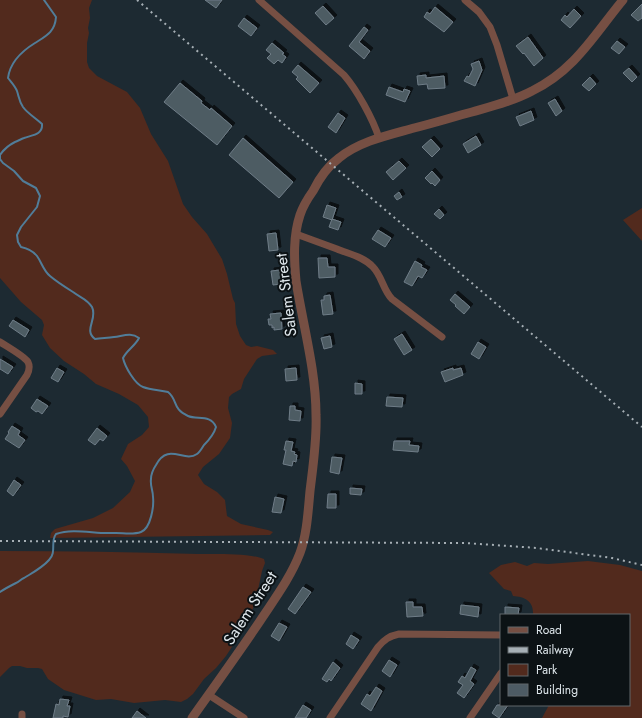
<svg xmlns="http://www.w3.org/2000/svg" width="642" height="718" font-family="Jost,sans-serif">
  <style>
    .green { fill: #522a1d }
    .lines { fill: none; stroke-linecap: round; stroke-linejoin: round }
    .stream { stroke: #517d99; stroke-width: 2 }
    .building { fill: #4d5b64; stroke: #6f7d87; filter: url(#shadow) }
    .minor { stroke: #764f43; stroke-width: 7 }
    .tertiary { stroke: #764f43; stroke-width: 9 }
    .rail { stroke: #a6afb5; stroke-width: 2; stroke-dasharray: 2 4; stroke-linecap: butt }
    .labels { text-anchor: middle; dominant-baseline: central; stroke-width: 4; stroke-linejoin: round; paint-order: stroke }
    .street-label { font-size: 16px; fill: #dee6eb; stroke: #0c1215 }
  </style>
  <defs>
    <filter id="shadow"><feDropShadow dx="3" dy="-3" stdDeviation="0" flood-color="#0009"/></filter>
  </defs>
  <rect width="100%" height="100%" fill="#1d2a32"/>
  <path class="green" d="M 0,0 L 92,0 L 89,8 L 90,18 L 88,28 L 89,33 L 87,43 L 87,62 L 89,68 L 97,76 L 127,92 L 140,108 L 151,134 L 168,161 L 183,204 L 192,217 L 207,234 L 222,259 L 227,274 L 233,299 L 235,303 L 236,324 L 240,336 L 246,345 L 251,347 L 257,346 L 273,350 L 277,354 L 262,356 L 257,359 L 244,379 L 241,389 L 232,394 L 229,397 L 228,408 L 232,423 L 230,438 L 219,454 L 203,467 L 198,475 L 204,484 L 217,492 L 225,500 L 227,516 L 241,524 L 268,530 L 273,532 L 270,535 L 50,538 L 51,533 L 55,529 L 93,518 L 113,508 L 130,492 L 135,481 L 127,466 L 121,459 L 128,444 L 142,435 L 149,427 L 148,417 L 138,405 L 119,394 L 96,384 L 84,374 L 64,361 L 50,348 L 42,335 L 44,325 L 42,320 L 21,302 L 0,278 Z
    M 642,208 L 642,241 L 623,220 Z
    M 0,551 C 66,551 132,552 198,554 C 215,554 250,553 264,559 L 265,563 L 262,571 L 255,604 L 243,630 L 226,656 L 216,668 L 204,679 L 193,694 L 187,699 L 181,702 L 165,700 L 134,703 L 111,699 L 96,700 L 64,690 L 48,679 L 42,669 L 38,668 L 27,668 L 20,666 L 12,666 L 9,668 L 0,677 Z
    M 588,561 L 620,565 L 642,571 L 642,718 L 542,718 L 549,705 L 629,705 L 629,615 L 533,615 C 534,601 525,597 513,596 L 511,591 L 504,589 L 489,573 L 501,565 L 515,562 L 527,566 L 534,563 L 548,564 Z"/>
  <g class="lines">
    <path class="stream" d="M 0,592 C 6,588 10,586 16,583 C 19,582 21,579 24,578 C 32,573 42,568 49,560 C 57,552 50,542 56,534 C 70,529 86,532 101,533 C 106,533 111,533 116,533 C 124,533 133,535 141,532 C 151,528 154,506 153,497 C 153,490 150,486 151,479 C 151,474 154,468 156,465 C 168,442 184,463 197,454 C 200,452 202,448 204,445 C 209,440 214,434 216,427 C 211,414 197,420 188,416 C 172,409 178,400 168,392 C 160,390 151,390 143,387 C 135,384 125,367 123,358 C 127,350 135,346 139,338 C 131,332 123,336 114,337 C 108,338 101,338 95,339 C 83,330 98,319 92,307 C 87,299 81,298 73,292 C 65,287 57,282 50,276 C 43,270 42,263 37,256 C 33,251 26,248 21,247 L 18,242 L 17,235 L 21,227 L 37,207 L 40,196 L 36,188 L 23,181 L 14,171 L 3,163 L 0,159 L 0,155 C 4,149 9,145 15,142 C 18,141 21,139 24,138 C 32,135 43,135 42,124 C 36,118 28,114 23,107 C 19,101 19,97 17,91 C 15,86 11,82 8,78 C 10,62 22,51 35,43 C 46,36 55,32 56,17 L 44,0"/>
  </g>
  <path class="building" d="M 205,0 L 222,0 L 216,8 Z
    M 642,4 L 642,18 L 638,21 L 631,15 Z
    M 323,6 L 334,18 L 326,25 L 315,13 Z
    M 435,7 L 453,22 L 444,32 L 424,17 L 427,12 L 430,14 Z
    M 574,9 L 581,16 L 570,28 L 561,20 L 565,15 L 567,17 Z
    M 244,18 L 257,28 L 251,36 L 238,26 Z
    M 364,27 L 368,30 L 359,42 L 370,51 L 364,59 L 349,46 Z
    M 528,37 L 543,58 L 534,66 L 524,53 L 523,54 L 516,46 Z
    M 617,41 L 625,47 L 619,54 L 611,48 Z
    M 272,43 L 284,53 L 282,54 L 286,57 L 282,63 L 278,60 L 274,64 L 267,58 L 271,54 L 266,50 Z
    M 479,61 L 482,70 L 475,86 L 464,81 L 467,76 L 469,77 L 473,69 L 471,64 Z
    M 298,65 L 319,83 L 310,93 L 296,79 L 298,77 L 292,72 Z
    M 629,68 L 637,77 L 632,82 L 623,73 Z
    M 426,75 L 426,78 L 444,76 L 445,88 L 428,89 L 427,84 L 418,85 L 417,76 Z
    M 590,77 L 596,84 L 589,91 L 582,85 Z
    M 180,83 L 202,101 L 201,103 L 210,110 L 211,108 L 232,126 L 217,145 L 164,102 Z
    M 389,87 L 403,92 L 404,89 L 410,91 L 405,102 L 386,95 Z
    M 555,99 L 562,111 L 556,116 L 548,103 Z
    M 531,111 L 534,120 L 520,126 L 516,117 Z
    M 338,113 L 345,118 L 336,133 L 328,127 Z
    M 476,136 L 481,145 L 468,153 L 463,144 Z
    M 243,138 L 293,182 L 279,198 L 229,155 Z
    M 431,139 L 440,149 L 432,157 L 422,147 Z
    M 399,161 L 406,168 L 393,180 L 386,172 Z
    M 432,171 L 440,180 L 435,186 L 432,183 L 431,184 L 425,178 Z
    M 399,192 L 402,197 L 397,200 L 394,196 Z
    M 327,205 L 336,208 L 332,220 L 323,217 Z
    M 439,209 L 444,215 L 440,219 L 434,214 Z
    M 332,219 L 341,222 L 338,230 L 329,227 Z
    M 378,230 L 391,238 L 385,247 L 372,239 Z
    M 276,233 L 278,250 L 269,251 L 267,234 Z
    M 318,258 L 327,258 L 328,267 L 335,267 L 335,277 L 319,278 Z
    M 415,261 L 422,265 L 421,267 L 427,270 L 422,278 L 418,276 L 412,286 L 404,282 Z
    M 280,270 L 282,284 L 273,285 L 271,271 Z
    M 455,294 L 470,307 L 464,314 L 455,306 L 456,305 L 450,300 Z
    M 330,295 L 333,314 L 323,315 L 321,300 L 324,300 L 324,296 Z
    M 281,313 L 282,329 L 274,330 L 274,327 L 272,328 L 272,325 L 269,325 L 268,319 L 271,319 L 270,314 Z
    M 13,320 L 29,330 L 25,337 L 9,326 Z
    M 402,334 L 412,350 L 404,355 L 394,339 Z
    M 330,336 L 332,347 L 324,349 L 321,338 Z
    M 478,342 L 486,347 L 479,359 L 471,354 Z
    M 0,359 L 13,367 L 8,374 L 0,369 Z
    M 57,368 L 64,372 L 58,382 L 51,378 Z
    M 296,368 L 297,380 L 286,381 L 285,369 Z
    M 453,368 L 453,370 L 461,368 L 463,375 L 445,382 L 441,372 Z
    M 355,383 L 362,384 L 362,394 L 355,394 Z
    M 387,397 L 403,398 L 402,407 L 386,406 Z
    M 37,399 L 48,406 L 42,414 L 38,411 L 36,412 L 31,408 Z
    M 290,406 L 295,406 L 295,410 L 301,411 L 300,421 L 289,420 Z
    M 12,426 L 20,431 L 18,435 L 25,440 L 19,448 L 5,439 L 9,433 L 8,432 Z
    M 97,428 L 107,436 L 103,441 L 100,439 L 95,445 L 88,440 Z
    M 286,441 L 293,442 L 291,451 L 295,452 L 294,454 L 297,455 L 296,462 L 293,461 L 292,466 L 283,464 L 286,450 L 284,450 Z
    M 394,441 L 410,441 L 409,445 L 419,446 L 418,452 L 393,450 Z
    M 332,457 L 342,458 L 339,474 L 330,472 Z
    M 14,480 L 21,485 L 13,496 L 7,491 Z
    M 350,488 L 362,489 L 361,495 L 350,494 Z
    M 328,494 L 336,494 L 336,508 L 327,508 Z
    M 275,497 L 284,499 L 281,513 L 272,512 Z
    M 303,587 L 311,592 L 295,614 L 288,609 Z
    M 406,602 L 413,602 L 413,607 L 422,607 L 423,616 L 407,617 Z
    M 461,605 L 479,607 L 478,617 L 460,614 Z
    M 505,607 L 519,608 L 518,615 L 505,615 Z
    M 279,623 L 287,627 L 279,641 L 271,636 Z
    M 351,635 L 359,640 L 353,649 L 346,644 Z
    M 389,660 L 397,665 L 390,677 L 382,671 Z
    M 333,662 L 340,668 L 331,681 L 329,679 L 327,682 L 322,679 Z
    M 471,667 L 476,670 L 470,681 L 474,684 L 464,698 L 457,693 L 463,685 L 458,682 L 462,676 L 465,678 Z
    M 376,687 L 382,691 L 371,711 L 361,704 L 367,694 L 370,696 Z
    M 60,699 L 69,700 L 67,706 L 70,706 L 68,717 L 63,716 L 63,718 L 53,718 L 56,704 L 59,705 Z
    M 303,705 L 311,710 L 306,718 L 295,718 Z
    M 497,705 L 508,705 L 499,718 L 492,713 Z
    M 137,711 L 146,718 L 132,718 Z"/>
  <g class="lines">
    <path class="minor" d="M 259,0 L 344,75 C 357,90 373,119 379,138
      M 465,0 L 479,12 L 490,27 L 497,45 L 513,99
      M 296,234 C 310,239 323,244 337,249 C 349,254 364,257 373,267 C 382,276 383,290 392,299 L 442,337
      M 0,342 C 6,346 24,356 28,362 C 30,366 29,371 27,375 L 0,414
      M 209,695 L 244,718
      M 22,718 L 22,714
      M 330,718 L 378,647 C 384,640 389,636 399,634 L 501,635
      M 470,718 L 501,673"/>
    <path class="tertiary" d="M 192,718 C 214,687 237,655 258,624 C 273,601 290,579 300,553 C 307,534 308,512 310,491 C 313,466 317,440 316,415 C 316,371 303,325 296,281 C 294,259 293,236 300,215 C 303,206 308,198 313,191 C 319,179 328,166 339,158 C 360,141 389,135 414,128 C 434,123 453,117 472,112 C 493,106 513,101 532,91 C 575,70 594,35 623,0"/>
    <path class="rail" d="M 137,0 L 642,427
      M 0,541 L 465,543 L 537,548 L 612,558 L 642,565"/>
  </g>
  <g class="labels">
    <g class="street-label">
      <text transform="translate(286 295) rotate(-97)">Salem Street</text>
      <text transform="translate(250 608) rotate(-57)">Salem Street</text>
    </g>
  </g>
  <rect x="500" y="614" width="130" height="92" fill="#0c1215" stroke="#60676b"/>
  <rect x="508" y="627" width="20" height="6" fill="#764f43" stroke="#60676b"/>
  <text x="536" y="634" font-size="12" fill="#dee6eb">Road</text>
  <rect x="508" y="647" width="20" height="6" fill="#a6afb5" stroke="#60676b"/>
  <text x="536" y="654" font-size="12" fill="#dee6eb">Railway</text>
  <rect x="508" y="664" width="20" height="12" fill="#522a1d" stroke="#60676b"/>
  <text x="536" y="674" font-size="12" fill="#dee6eb">Park</text>
  <rect x="508" y="684" width="20" height="12" fill="#4d5b64" stroke="#60676b"/>
  <text x="536" y="694" font-size="12" fill="#dee6eb">Building</text>
</svg>
